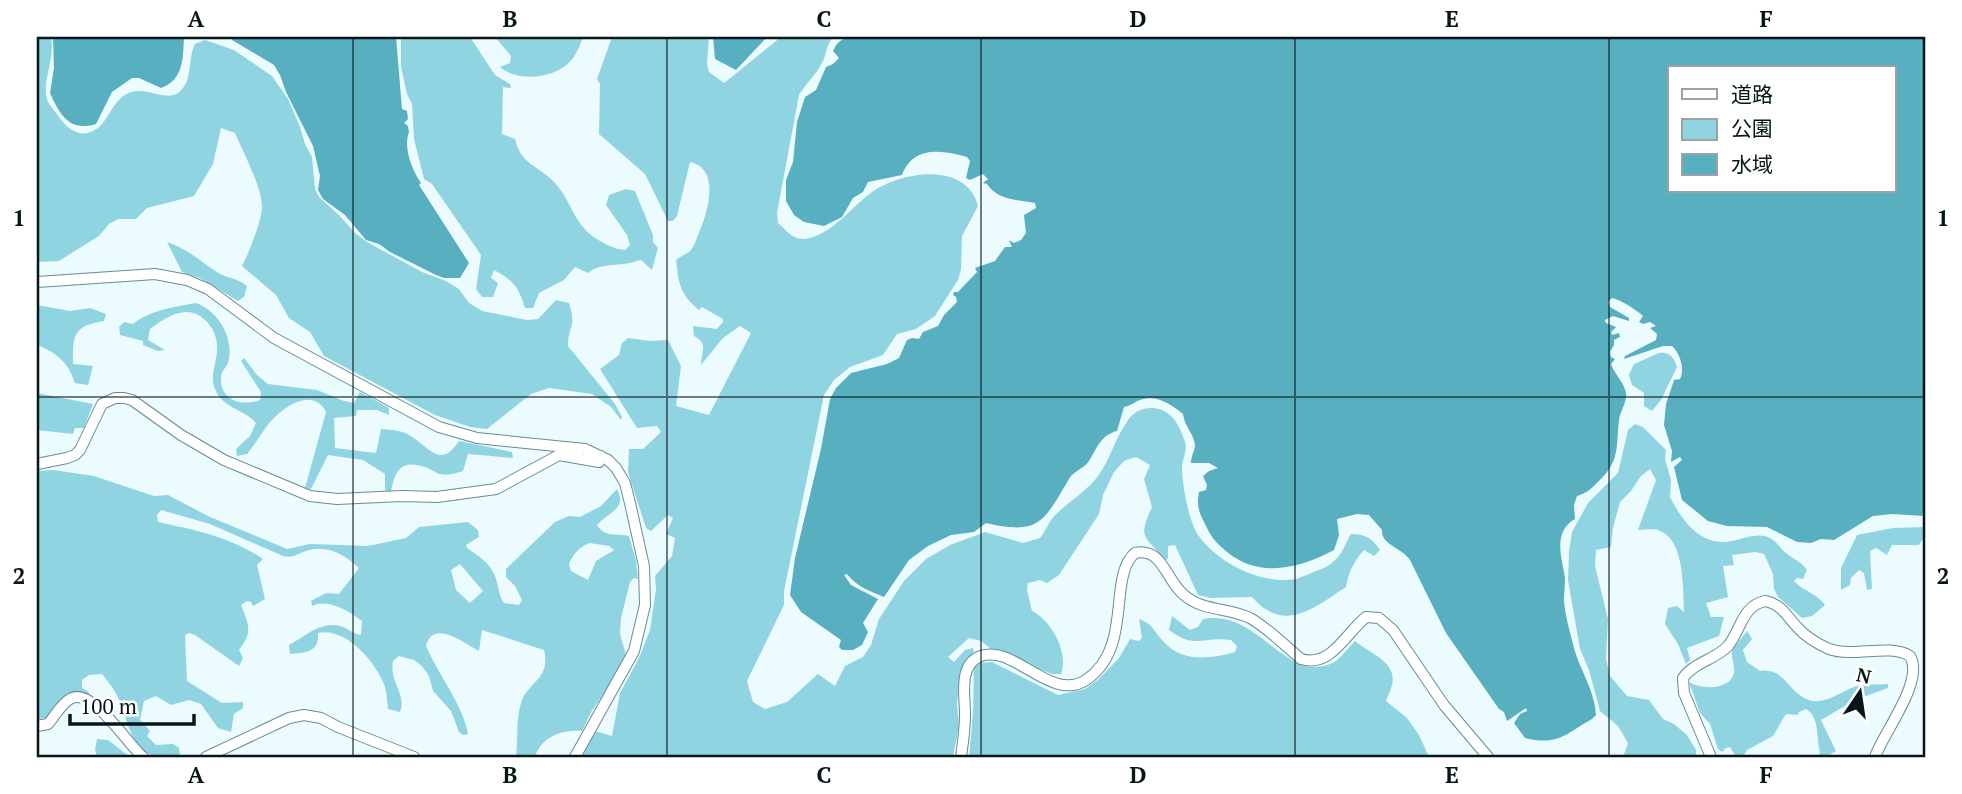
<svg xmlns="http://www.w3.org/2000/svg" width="1962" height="794" font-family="'PT Serif','Noto Sans JP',serif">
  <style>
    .green { fill: #91d4e1; fill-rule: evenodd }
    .water { fill: #57afc0; fill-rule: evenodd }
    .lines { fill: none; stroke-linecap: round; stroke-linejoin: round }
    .minor-casing { stroke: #678c94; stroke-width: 12 }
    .minor { stroke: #fff; stroke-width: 10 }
    .grid { fill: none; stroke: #071619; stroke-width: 2; stroke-opacity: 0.55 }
    .neatline { fill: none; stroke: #071619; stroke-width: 2.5 }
    .grid-label { font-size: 23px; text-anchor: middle; font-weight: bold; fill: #071619 }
  </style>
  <rect width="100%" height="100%" fill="#ebfbfe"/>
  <path class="green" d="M 37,37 L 51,37 C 55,57 44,77 46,95 C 47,103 52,107 56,113 C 65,126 77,140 95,130 C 107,123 111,106 122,97 C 142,81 163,103 178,93 C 194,81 187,60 195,44 L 205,40 L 234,50 L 272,76 L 288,99 L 300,127 L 305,144 L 312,157 L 315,189 L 319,197 L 339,215 L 354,232 L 367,242 L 422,272 L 446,281 L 459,289 L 469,303 L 482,311 L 527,320 L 538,319 L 556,300 L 569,303 C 577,328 568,325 568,346 L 615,404 L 622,417 L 621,420 L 611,407 L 592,394 L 549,388 L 531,394 L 487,429 L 470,427 L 435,415 L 324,356 L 310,332 L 289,318 L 276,295 L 242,266 C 248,255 262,220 262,207 C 262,187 243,152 235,133 L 221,128 L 213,164 L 194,196 L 147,208 L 136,219 L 118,219 L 109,224 L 99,236 L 59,261 L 37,262 Z
    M 401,37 L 470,37 L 495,75 L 510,84 L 511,88 L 503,87 L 502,134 L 515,139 C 521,165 538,165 554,182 C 573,202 573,226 600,241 C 609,246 615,249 625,250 L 630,245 L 627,235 L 606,205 L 609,195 L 626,189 L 635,191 L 653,235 L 653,242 L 658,248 L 652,270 L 641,260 C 635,261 629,264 623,264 C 610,266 600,264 588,273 L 575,267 L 564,280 L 539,293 L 533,308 L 525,308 C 518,286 514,281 494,270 L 491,278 L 498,283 L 493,297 L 482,297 L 476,289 L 481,255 L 432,184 L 424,179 L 414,139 L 412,104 L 407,94 L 401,67 Z
    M 495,37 L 583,37 C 579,48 575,59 565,66 C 548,79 516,81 500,67 L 510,63 L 511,56 Z
    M 612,37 L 709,37 L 707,64 L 709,72 L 724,83 L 781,37 L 833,37 C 826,45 827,54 822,63 C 816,75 806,83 799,95 L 777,213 L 778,223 C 786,230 793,240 805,239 C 831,235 849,210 867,196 C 895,172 966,159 978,206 L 962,236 L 961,269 L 958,280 L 935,316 L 916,329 L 897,334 L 883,355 L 850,367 L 834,380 L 824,395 L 784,591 L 784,605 L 747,681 L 753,702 L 765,709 L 787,702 L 818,674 L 835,686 L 845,666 L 863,657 L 871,645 L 879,619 L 904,581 L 926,559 L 950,545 L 985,532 L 1023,543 L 1040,538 C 1045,532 1047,526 1051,520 C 1061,506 1085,494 1098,476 C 1110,460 1114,441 1125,425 C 1131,414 1138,409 1150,408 C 1170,407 1180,425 1185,442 C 1188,450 1182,459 1182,468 C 1182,484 1189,522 1198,535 C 1218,563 1261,585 1296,579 C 1302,577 1309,574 1316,571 C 1322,569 1329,566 1334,561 C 1342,555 1346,542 1351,534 C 1366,534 1372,538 1380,550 L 1374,556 L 1364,550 C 1354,560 1348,574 1346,587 C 1314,608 1284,634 1252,597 L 1211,598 L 1198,595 L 1175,545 L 1168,546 L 1168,558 L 1165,561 C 1147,535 1136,542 1152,507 L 1144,479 L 1150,465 L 1136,457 L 1124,461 L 1114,472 L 1103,495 L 1099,514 L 1059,575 L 1047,583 L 1040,580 L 1028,583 L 1027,590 L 1032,611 C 1052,621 1069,653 1061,674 L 1052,674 L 995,652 L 981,641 L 969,638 L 948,657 L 954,662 L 965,650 L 973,648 L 974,651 L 961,671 L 957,704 L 959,726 L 953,757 L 582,757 L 595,731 L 612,736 L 620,693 L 639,658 L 650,630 L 656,589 L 655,576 L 672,556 L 675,538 L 666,534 L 673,518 L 668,515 L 651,531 L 646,528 L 628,472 L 629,449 L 643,449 L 661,432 L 657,426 L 637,428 L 600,369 L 619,355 L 622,343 L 628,338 L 650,341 L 668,340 L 681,366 L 676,406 L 709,415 L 751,333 L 740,326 L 723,338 L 701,365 C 701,351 709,344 694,336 L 693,326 L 717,329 L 723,322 L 723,319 L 702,307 L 699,310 C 679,293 679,284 676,260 C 681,256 687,254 690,251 C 694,247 696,240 698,235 C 707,215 722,169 690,162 L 677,216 L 673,221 L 668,221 L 645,174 L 599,134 L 600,84 L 597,79 Z
    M 167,242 C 186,248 200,261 217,272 C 228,279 236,277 247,286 L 244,297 L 238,301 L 200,278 L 182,272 Z
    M 196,303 C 218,311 233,336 229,359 C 228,367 221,370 221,378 C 220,400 242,407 260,400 L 261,392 L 241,361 L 244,358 L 257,375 L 268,384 L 317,390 L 344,401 L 354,403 L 360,392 L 389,408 L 389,415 L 377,410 L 357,410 L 356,416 L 334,418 L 335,448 L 376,453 L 381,429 C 391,430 401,430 409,435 C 430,447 440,470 459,441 L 512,452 L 513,458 L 468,454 L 463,471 C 456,473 448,476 440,474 C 435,473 430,468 425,467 C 401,459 395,470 391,492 L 385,490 L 385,474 L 363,460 L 328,455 L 311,489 L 305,488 L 326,412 C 312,385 280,409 267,426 C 260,435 255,445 247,454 L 237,456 L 236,449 L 250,436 L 256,423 C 243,408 223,409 215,389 C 209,375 218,361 217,346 C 217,338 213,328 207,322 C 189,302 167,316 150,329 L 148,340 L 165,350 L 158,351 L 143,345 L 143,341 L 120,335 L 119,327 L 124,322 L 133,324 C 150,310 174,307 196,303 Z
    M 37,305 L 70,311 L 90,308 L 106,314 L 104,321 C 72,326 73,336 73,364 L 93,366 L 88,385 L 75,383 C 68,362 57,353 37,345 Z
    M 1659,353 C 1670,352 1674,357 1677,367 L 1661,400 L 1652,411 L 1644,406 L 1644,393 L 1632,385 L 1629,375 L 1634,364 Z
    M 37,393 L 93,404 L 84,428 L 75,428 L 73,434 L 37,430 Z
    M 1635,424 L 1643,427 L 1666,450 L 1665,459 L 1671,480 L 1670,497 C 1683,522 1701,547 1732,541 C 1744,539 1758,532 1770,538 C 1776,541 1781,549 1786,553 C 1794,560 1801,561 1807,570 L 1803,579 L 1797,578 L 1794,581 C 1803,591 1818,594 1825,605 L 1812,616 L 1802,618 L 1778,597 L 1774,589 L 1773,574 L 1764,554 L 1755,552 L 1732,555 L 1734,565 L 1723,566 L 1728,597 L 1706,603 L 1711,617 L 1724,617 L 1719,636 L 1687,648 L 1690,660 L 1686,664 L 1678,644 L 1665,624 L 1668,608 L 1677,606 L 1684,612 C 1683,591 1685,540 1660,531 C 1653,528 1645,530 1638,530 L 1656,480 L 1650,469 L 1641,476 L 1631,491 L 1620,502 L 1613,528 L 1611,547 L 1596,550 L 1595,566 L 1608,619 L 1606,659 L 1610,676 L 1627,696 L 1649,700 L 1663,719 L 1674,724 L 1687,735 L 1696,750 L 1696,757 L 1623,757 L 1628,743 L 1618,726 L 1600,711 L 1589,670 L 1580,649 L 1568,580 L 1569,552 L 1572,532 L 1588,503 L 1618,473 L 1628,430 Z
    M 53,470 L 94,476 L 154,496 L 168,495 L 210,517 L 287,549 L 310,544 L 368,546 L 406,538 L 419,527 L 468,522 L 478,530 L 479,537 L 466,545 L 467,548 C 479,556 490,563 495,576 C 499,586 498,594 504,603 L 519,605 L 522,600 L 515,586 L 506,577 L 506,569 L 555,522 L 569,516 L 580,517 L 601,506 L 617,489 C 628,509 608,512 597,525 C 605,538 617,533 629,536 L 636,561 L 638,579 L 634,578 L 630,582 L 621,618 L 620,634 L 626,655 L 620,671 L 591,712 L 582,731 C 562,729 541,737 535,757 L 516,757 C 518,740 516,719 521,703 C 528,681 551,680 544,650 L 482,630 L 479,651 C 465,644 433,618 426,646 C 438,674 463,705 468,734 L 463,735 L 459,732 L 451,711 L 433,691 L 429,676 L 422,666 L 414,660 L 399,656 L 393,661 C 389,682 407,694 400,712 L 388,709 C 387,702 387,694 385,687 C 376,662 346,627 318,633 C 320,652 305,653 290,654 L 289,645 C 305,637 320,621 340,626 C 348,628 353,634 361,635 L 362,621 C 348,611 329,598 312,606 L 311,601 L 326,593 L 339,594 L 359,568 C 345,555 329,545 309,550 C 298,553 294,559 283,556 L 210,524 L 161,510 L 157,515 L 158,522 C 195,530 231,537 263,559 L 257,565 L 265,599 L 253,606 L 251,602 L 247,601 L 241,605 C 249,625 253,632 239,650 L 243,658 L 239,666 L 195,635 L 189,633 L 185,635 L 187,681 L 222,703 L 243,702 L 243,708 L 234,714 L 231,732 L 218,728 L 201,704 L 189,700 L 171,705 L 156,696 L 144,701 L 140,720 L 150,731 L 147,736 L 156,745 L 173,744 L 179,748 L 180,755 C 174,758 170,757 164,757 C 132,757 129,724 120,702 C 116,691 109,683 102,674 L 89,675 L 82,680 L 82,688 L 89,692 L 88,696 L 70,693 L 46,718 L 37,719 L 37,471 ZM 590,543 L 609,546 L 614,550 L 596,561 L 588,580 L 571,571 L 569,564 C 574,553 579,547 590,543 ZM 460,564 L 483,591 L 470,603 L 456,590 L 451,570 Z
    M 1925,527 L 1925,541 L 1922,540 L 1919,545 L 1892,545 L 1887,555 L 1876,548 L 1870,551 L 1872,589 L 1867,590 L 1864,573 L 1859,570 L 1851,578 L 1850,585 L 1841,590 L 1841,568 L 1857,535 L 1893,528 Z
    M 1172,616 L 1190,630 L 1198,627 L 1203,619 C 1243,611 1267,648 1299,664 C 1308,669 1328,667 1336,661 C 1343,655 1349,647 1355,641 C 1369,653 1398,662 1392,685 C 1391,690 1388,695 1386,701 L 1407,718 L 1419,735 L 1429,757 L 969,757 L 973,713 L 974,668 L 980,663 L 992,662 L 1058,695 L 1085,689 L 1099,679 L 1119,658 L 1130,639 L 1139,641 L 1142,638 L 1139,619 C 1153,624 1153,630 1163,641 C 1182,663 1210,659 1235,652 L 1237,646 L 1231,640 C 1202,636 1196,650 1169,630 Z
    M 1747,631 L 1752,639 L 1743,650 L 1747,662 L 1760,671 C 1785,667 1788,693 1809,700 C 1827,706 1844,688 1861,685 C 1869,684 1879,685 1888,684 L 1888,688 L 1855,700 L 1821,720 L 1836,751 L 1826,757 L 1818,757 L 1820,752 C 1816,738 1820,717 1806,709 L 1799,712 L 1798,715 L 1786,714 L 1773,736 L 1747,750 L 1743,757 L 1736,757 L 1730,747 L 1726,748 L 1722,752 L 1718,749 L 1710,724 L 1700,713 L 1689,682 C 1702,690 1730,690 1734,673 C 1735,665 1731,659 1732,650 Z
    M 97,739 L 108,740 L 130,757 L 97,757 L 95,750 Z"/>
  <path class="water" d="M 53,37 L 184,37 C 183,57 184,80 161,88 L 139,78 L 132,78 L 112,92 L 96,124 C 69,132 60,115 50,93 L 54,68 Z
    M 232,37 L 396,37 L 402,109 L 407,111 L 408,119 L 404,123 L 408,126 L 409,132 C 403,148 412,170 421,183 L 419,185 L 469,263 L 460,278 L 444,278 L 436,275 L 390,252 L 379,244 L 366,240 L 345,215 L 323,199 L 318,190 L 320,176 L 313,146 L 286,92 L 280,75 L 274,65 L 232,40 Z
    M 713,37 L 767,37 L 736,70 L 715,59 Z
    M 850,37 L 1925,37 L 1925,516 L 1892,514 L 1873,516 L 1834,540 L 1821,539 L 1811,543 L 1797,542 L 1767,527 L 1727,526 L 1708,521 L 1682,500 L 1674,467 L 1682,460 L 1680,457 L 1671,462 L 1672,451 L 1664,425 L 1666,404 L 1674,380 L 1680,379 C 1685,369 1680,353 1672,346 L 1663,346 L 1624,359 L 1625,356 L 1656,340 L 1657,334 L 1650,328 L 1656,326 L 1650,322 L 1643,324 L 1639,322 L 1643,316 C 1635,309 1623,301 1612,298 L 1608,302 L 1610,307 L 1629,318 L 1629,321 L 1613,316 L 1605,320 L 1606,323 L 1616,327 L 1611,332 L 1612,335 L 1619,333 L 1620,337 L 1614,340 L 1614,345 L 1610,352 L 1611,357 L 1615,359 L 1611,364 C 1615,375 1624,382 1626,393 C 1627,403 1620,411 1619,420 C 1616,447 1620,461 1599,481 C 1591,489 1587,493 1577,496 L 1574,505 L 1575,519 C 1552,532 1562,558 1565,578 C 1565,585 1564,593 1564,600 C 1565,616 1570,632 1574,648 C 1580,670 1595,691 1596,715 L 1592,719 C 1565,734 1559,746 1525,738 L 1514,723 L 1520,714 L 1527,711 L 1526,708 L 1507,721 L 1504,712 L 1499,709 L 1446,633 L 1410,560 C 1401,547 1381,545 1382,530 L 1369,515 L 1357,514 L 1337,519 L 1339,535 L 1334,550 C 1300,568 1260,579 1227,552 C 1218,544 1212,539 1207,528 C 1200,514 1196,508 1199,492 L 1206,490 L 1207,485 L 1203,476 L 1209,471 L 1218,468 L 1209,463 L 1191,463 C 1191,457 1194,452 1195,446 C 1195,435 1184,426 1183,414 C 1171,404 1156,394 1140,400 C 1134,402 1131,406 1124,407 L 1117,431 C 1101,435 1097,448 1089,461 C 1084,469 1073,471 1069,479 C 1044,520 1041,536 986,523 L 974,532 L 951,535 L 928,546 L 909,560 L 884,597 C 870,591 857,587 847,574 L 844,575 L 851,585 L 878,599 L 863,623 L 868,632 L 862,645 L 853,650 L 842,650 L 839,647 L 841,640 L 801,612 L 790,595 L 795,558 L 821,449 L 830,399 L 836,388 L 851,373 L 887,364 L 899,358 L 907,340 L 912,338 L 919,339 L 923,332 L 938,326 L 944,315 L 957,302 L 956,297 L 953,295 L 954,292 L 958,292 L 977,272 L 975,268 L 995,261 L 1005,247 L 1012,247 L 1009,240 L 1014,243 L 1021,240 L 1026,233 L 1024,215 L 1036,208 L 1035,203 C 1018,200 997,200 987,184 L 983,183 L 988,179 L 983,174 L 970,180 L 966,178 L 970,161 L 967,157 C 943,150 913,145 902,175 L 868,182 L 863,192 L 853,198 L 842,217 L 824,226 L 804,222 L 794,215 L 786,201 L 786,180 L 793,162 L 797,122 L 805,97 L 816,90 L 826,67 L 833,64 L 839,58 L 833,51 C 837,42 841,39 850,37 ZM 1894,68 L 1894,191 L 1670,191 L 1670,68 Z"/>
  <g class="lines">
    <g class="minor-casing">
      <path id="minor" d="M 37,282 L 155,274 L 187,280 L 208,289 L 274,338 L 439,427 L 477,438 L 585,449 L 608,460 L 616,468 L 625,483 L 630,503 L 644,566 L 645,605 L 634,651 L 575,757
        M 37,464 L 67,458 L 75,455 L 80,450 L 102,404 L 115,398 L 124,398 L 132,400 L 181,435 L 224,460 L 310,496 L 337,499 L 402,496 L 437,497 L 496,489 L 559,455 L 599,462 L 601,456
        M 37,726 L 48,724 C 55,716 61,704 70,699 C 91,685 128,745 143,757
        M 206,757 L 289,718 L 304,715 L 321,718 L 338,727 L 414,757
        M 961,757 C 963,743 965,728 965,714 C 965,696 958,664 981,656 C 1014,644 1051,703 1086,680 C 1134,648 1107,577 1135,553 C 1163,547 1166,581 1184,595 C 1204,612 1228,607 1250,618 C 1268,628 1285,646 1301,659 C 1331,668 1346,633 1366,617 L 1379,618 L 1393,630 L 1444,705 L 1488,757
        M 1711,757 L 1684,693 L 1683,678 C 1694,662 1715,660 1728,646 C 1741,630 1742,606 1765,601 C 1782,604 1787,617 1798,628 C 1806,637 1818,644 1829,649 C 1855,658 1889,643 1910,656 C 1925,681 1883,733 1875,757"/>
    </g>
    <use href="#minor" class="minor"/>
  </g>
  <path class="grid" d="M 353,37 L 353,757M 667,37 L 667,757M 981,37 L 981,757M 1295,37 L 1295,757M 1609,37 L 1609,757M 37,397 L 1925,397"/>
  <rect width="1962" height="794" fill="none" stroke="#ffffff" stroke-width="77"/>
  <rect x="1668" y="66" width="228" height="126" fill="#ffffff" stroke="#9ca2a3" stroke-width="2"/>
  <rect x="1682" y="89" width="35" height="10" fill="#ffffff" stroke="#9ca2a3" stroke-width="2"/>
  <text x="1731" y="102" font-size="21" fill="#071619">道路</text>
  <rect x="1682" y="119" width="35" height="21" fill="#91d4e1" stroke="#9ca2a3" stroke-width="2"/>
  <text x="1731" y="136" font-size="21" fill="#071619">公園</text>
  <rect x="1682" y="154" width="35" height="21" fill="#57afc0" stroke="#9ca2a3" stroke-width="2"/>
  <text x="1731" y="172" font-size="21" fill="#071619">水域</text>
  <g transform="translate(1860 692) rotate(13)" stroke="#ffffff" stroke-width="5" paint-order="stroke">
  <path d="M0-5L12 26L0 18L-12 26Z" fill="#071619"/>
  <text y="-10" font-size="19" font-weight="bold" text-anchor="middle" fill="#071619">N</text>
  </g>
  <path d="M70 714v10h124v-10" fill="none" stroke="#071619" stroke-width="3.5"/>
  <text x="80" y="714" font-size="21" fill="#071619" stroke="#ffffff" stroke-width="5" paint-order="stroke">100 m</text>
  <rect x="38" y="38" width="1886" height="718" class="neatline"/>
  <g class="grid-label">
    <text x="196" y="27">A</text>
    <text x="510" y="27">B</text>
    <text x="824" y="27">C</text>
    <text x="1138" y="27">D</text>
    <text x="1452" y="27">E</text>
    <text x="1766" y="27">F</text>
    <text x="19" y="226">1</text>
    <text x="1943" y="226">1</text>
    <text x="19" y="584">2</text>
    <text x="1943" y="584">2</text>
    <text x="196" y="783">A</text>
    <text x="510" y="783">B</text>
    <text x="824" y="783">C</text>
    <text x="1138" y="783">D</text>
    <text x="1452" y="783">E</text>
    <text x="1766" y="783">F</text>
  </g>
</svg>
